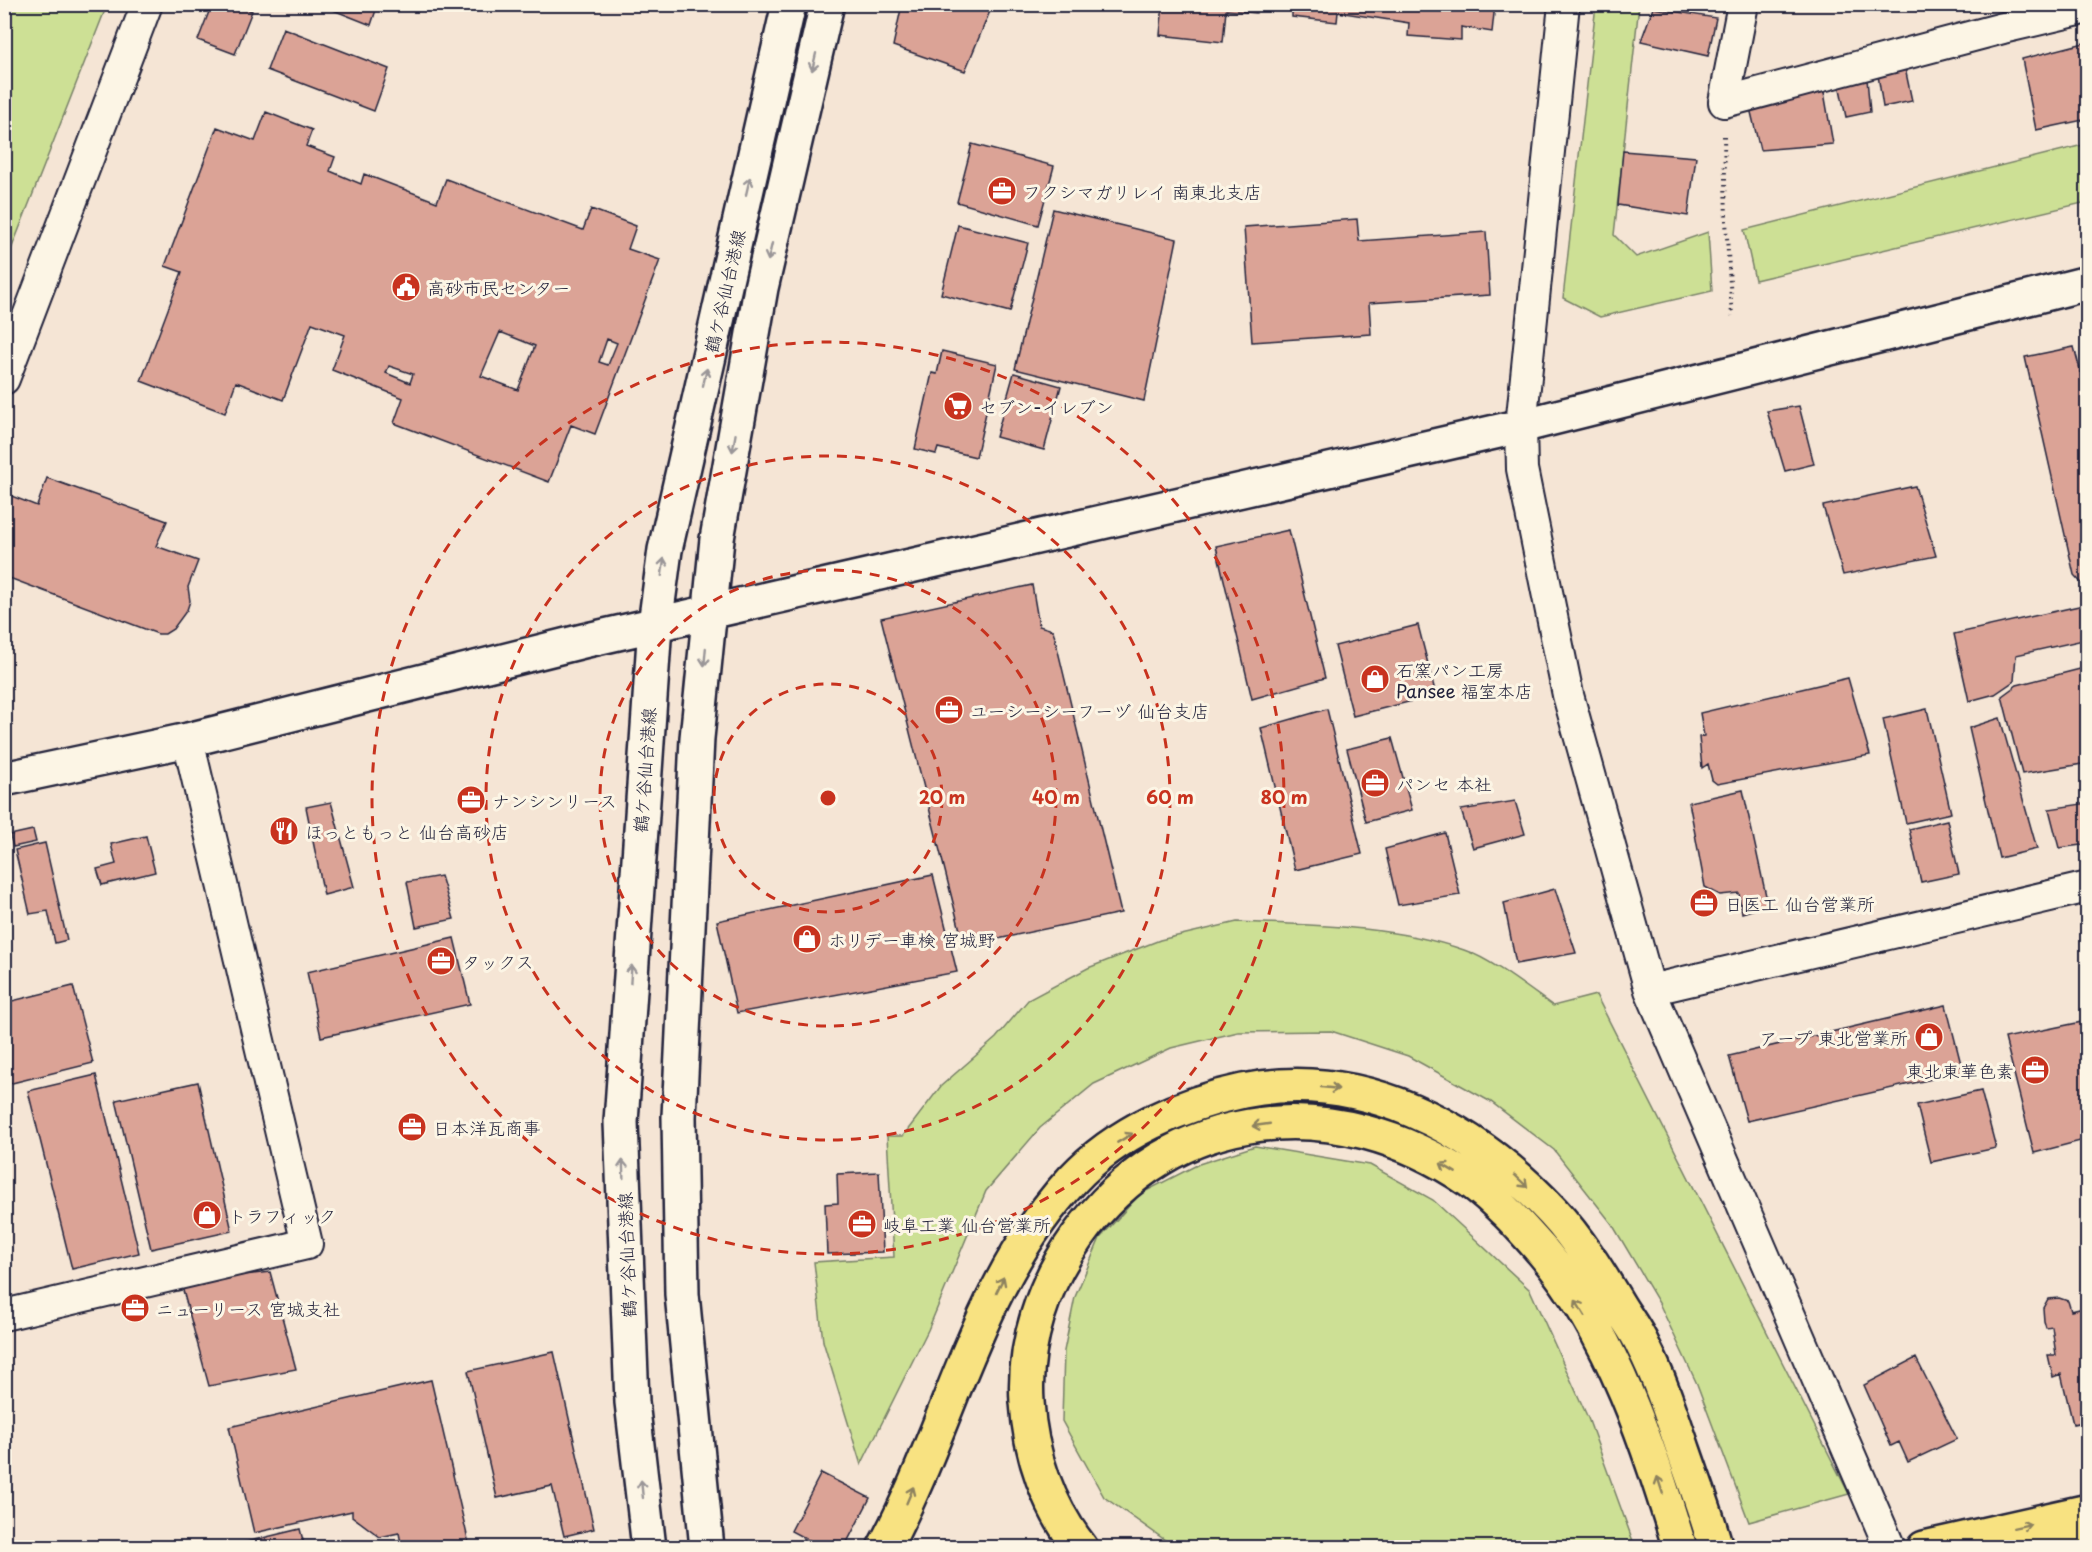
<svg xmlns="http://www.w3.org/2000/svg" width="2092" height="1552" font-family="'Playpen Sans','Klee One',sans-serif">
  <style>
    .green { fill: #cde095; stroke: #788168; stroke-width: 1.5 }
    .building { fill: #dba396; stroke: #22223b; stroke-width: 1.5; fill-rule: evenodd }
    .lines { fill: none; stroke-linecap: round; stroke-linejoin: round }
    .minor-casing { stroke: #22223b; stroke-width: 34 }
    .tertiary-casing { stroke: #22223b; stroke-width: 38 }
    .primary-casing { stroke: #22223b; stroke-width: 38 }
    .motorway-casing { stroke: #22223b; stroke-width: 38 }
    .path { stroke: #22223b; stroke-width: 4; stroke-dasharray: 1.5 4.5; stroke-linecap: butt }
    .minor { stroke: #fcf5e5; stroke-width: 30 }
    .tertiary { stroke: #fcf5e5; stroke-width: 33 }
    .primary { stroke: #f8e281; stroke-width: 33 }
    .motorway { stroke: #f8e281; stroke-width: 33 }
    .oneway { stroke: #9a9698 }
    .oneway2 { stroke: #8d825e }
    .ring { fill: none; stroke: #c8321e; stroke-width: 3; stroke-dasharray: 10 8 }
    .labels { text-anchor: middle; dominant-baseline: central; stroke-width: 6; stroke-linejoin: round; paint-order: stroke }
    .poi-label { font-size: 18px; fill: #22223b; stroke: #fcf5e5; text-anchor: start }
    .street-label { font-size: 18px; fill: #22223b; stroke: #fcf5e5 }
    .centre { fill: #c8321e; stroke: #fcf5e5; stroke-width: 3 }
    .ring-label { font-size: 18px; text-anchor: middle; font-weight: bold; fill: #c8321e; stroke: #fcf5e5; stroke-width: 6; stroke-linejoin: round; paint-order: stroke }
  </style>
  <rect width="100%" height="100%" fill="#f5e5d5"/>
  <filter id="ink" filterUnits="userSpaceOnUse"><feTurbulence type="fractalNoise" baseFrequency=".0167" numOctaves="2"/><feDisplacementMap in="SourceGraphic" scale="12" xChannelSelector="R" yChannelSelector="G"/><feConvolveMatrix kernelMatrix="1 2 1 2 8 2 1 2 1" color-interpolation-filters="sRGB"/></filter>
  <g filter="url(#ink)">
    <path class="green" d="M 5,4 L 107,5 L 5,265 L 4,5 Z
      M 1596,5 L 1639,5 L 1614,235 L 1636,257 L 1708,232 L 1712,291 L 1600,317 L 1563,298 Z
      M 2087,144 L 2087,202 L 1755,280 L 1744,230 Z
      M 1237,922 C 1312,925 1392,925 1464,950 C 1491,959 1529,989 1553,1006 L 1596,995 L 1849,1494 L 1749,1522 L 1697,1384 L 1659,1303 L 1612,1224 L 1554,1150 L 1491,1102 L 1408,1056 L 1331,1031 L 1238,1032 L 1171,1048 L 1094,1084 L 1040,1128 L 986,1191 L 928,1330 L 861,1465 L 823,1341 L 814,1262 L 894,1257 L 887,1136 L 903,1136 L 941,1086 L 996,1038 L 1028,1000 L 1088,968 L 1160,940 Z
      M 1255,1146 L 1370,1165 L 1433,1200 L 1530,1290 L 1588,1418 L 1634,1544 L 1613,1548 L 1175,1547 L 1104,1497 L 1062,1421 L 1064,1351 L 1075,1297 L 1100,1238 L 1140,1194 L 1199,1164 Z"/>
    <path class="building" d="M 212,4 L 234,4 L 252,11 L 235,54 L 198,40 Z
      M 318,4 L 378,4 L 371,25 Z
      M 902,4 L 993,4 L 965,71 L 893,46 Z
      M 1163,4 L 1257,4 L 1256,13 L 1226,10 L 1223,42 L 1160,35 Z
      M 1268,4 L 1495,4 L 1492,32 L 1461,27 L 1461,40 L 1408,36 L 1409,23 L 1338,12 L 1337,22 L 1292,17 L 1292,8 Z
      M 1653,8 L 1716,18 L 1708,56 L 1641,41 Z
      M 283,28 L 389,69 L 374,111 L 267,70 Z
      M 2088,42 L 2088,119 L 2036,130 L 2022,59 Z
      M 1905,68 L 1912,101 L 1883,107 L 1878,75 Z
      M 1867,79 L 1870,112 L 1846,117 L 1839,84 Z
      M 1824,92 L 1833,144 L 1760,150 L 1750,108 Z
      M 266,112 L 312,130 L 306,146 L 335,157 L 330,171 L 361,184 L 364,174 L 437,202 L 446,179 L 583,230 L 591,209 L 636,226 L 628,249 L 660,260 L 595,434 L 571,425 L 549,482 L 394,423 L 403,398 L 332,370 L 345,335 L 312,323 L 283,400 L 236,382 L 225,413 L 141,381 L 182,272 L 165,266 L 217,127 L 255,141 ZM 500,332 L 535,346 L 518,390 L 481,376 ZM 607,339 L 617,343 L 608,365 L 599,362 ZM 389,366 L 413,374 L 410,383 L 386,373 Z
      M 972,144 L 1054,166 L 1038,225 L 957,202 Z
      M 1623,151 L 1696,157 L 1688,216 L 1618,205 Z
      M 1053,209 L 1177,239 L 1144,401 L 1015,369 Z
      M 1357,219 L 1359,241 L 1486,232 L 1490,295 L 1369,303 L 1371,334 L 1252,342 L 1244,227 Z
      M 958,225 L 1028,243 L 1010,312 L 941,294 Z
      M 2074,347 L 2088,399 L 2087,589 L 2074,575 L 2025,357 Z
      M 942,351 L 997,364 L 976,457 L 938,448 L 936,454 L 915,449 L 932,373 L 937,374 Z
      M 1014,373 L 1061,386 L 1044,450 L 996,437 Z
      M 1799,406 L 1814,464 L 1785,471 L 1767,411 Z
      M 47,478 L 167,521 L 156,546 L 198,561 L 188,587 L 190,601 L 187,610 L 173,629 L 165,634 L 158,634 L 4,576 L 4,493 L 37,506 Z
      M 1915,486 L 1936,556 L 1843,575 L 1823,506 Z
      M 1289,530 L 1325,678 L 1252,699 L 1216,546 Z
      M 1032,585 L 1039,626 L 1053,630 L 1121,913 L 964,946 L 881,618 Z
      M 2088,604 L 2088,639 L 2016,655 L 2014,681 L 1995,694 L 1969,701 L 1954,634 Z
      M 1418,625 L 1436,695 L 1353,716 L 1335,646 Z
      M 2088,667 L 2088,763 L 2022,774 L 2002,696 L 2017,685 Z
      M 1848,678 L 1870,755 L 1717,784 L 1712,780 L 1708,764 L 1702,768 L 1699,737 L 1704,736 L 1700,713 Z
      M 1327,709 L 1362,854 L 1295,870 L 1261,728 Z
      M 1927,709 L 1951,813 L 1906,823 L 1883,719 Z
      M 2000,718 L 2037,849 L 1999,858 L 1969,728 Z
      M 1392,738 L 1412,810 L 1366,822 L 1347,749 Z
      M 1743,790 L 1768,905 L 1742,913 L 1739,893 L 1720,895 L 1705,887 L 1689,802 Z
      M 1515,801 L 1525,834 L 1473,848 L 1461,810 Z
      M 331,802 L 354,887 L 324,895 L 306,807 Z
      M 2088,803 L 2088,844 L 2059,848 L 2049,809 Z
      M 1947,820 L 1959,874 L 1921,882 L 1909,829 Z
      M 33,830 L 36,842 L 13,847 L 10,835 Z
      M 1445,833 L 1460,895 L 1398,905 L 1385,849 Z
      M 146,836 L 155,872 L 102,885 L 97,869 L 116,864 L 111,844 Z
      M 45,843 L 67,940 L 55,943 L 48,911 L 30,914 L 15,850 Z
      M 933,875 L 957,972 L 737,1013 L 717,921 Z
      M 441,876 L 454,919 L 416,927 L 407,882 Z
      M 1555,889 L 1576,953 L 1516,964 L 1504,903 Z
      M 454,938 L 470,1004 L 321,1037 L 307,972 Z
      M 73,986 L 93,1063 L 4,1085 L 4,1003 Z
      M 1946,1005 L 1963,1072 L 1747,1121 L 1729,1056 Z
      M 2082,1022 L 2088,1046 L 2088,1139 L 2034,1153 L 2005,1038 Z
      M 96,1075 L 139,1253 L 72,1269 L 28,1091 Z
      M 198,1082 L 232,1231 L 151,1249 L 116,1100 Z
      M 1981,1091 L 1996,1148 L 1931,1162 L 1917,1105 Z
      M 879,1172 L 883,1252 L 827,1254 L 825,1204 L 838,1203 L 837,1174 Z
      M 270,1272 L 296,1369 L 209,1386 L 181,1283 Z
      M 2059,1298 L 2068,1301 L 2071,1311 L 2088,1307 L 2088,1421 L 2073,1424 L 2061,1374 L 2053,1377 L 2048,1355 L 2056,1355 L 2052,1327 L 2046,1328 L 2044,1321 L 2043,1308 L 2048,1299 Z
      M 554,1352 L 594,1529 L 564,1536 L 552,1486 L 497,1498 L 468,1371 Z
      M 1916,1358 L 1957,1439 L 1908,1462 L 1899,1442 L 1891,1446 L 1864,1385 Z
      M 431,1380 L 470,1548 L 402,1548 L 399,1533 L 380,1537 L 352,1516 L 352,1511 L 254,1533 L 229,1427 Z
      M 821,1473 L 870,1498 L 844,1548 L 823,1548 L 791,1531 Z
      M 300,1529 L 305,1548 L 221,1548 Z"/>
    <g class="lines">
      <g class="minor-casing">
        <path id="minor" d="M 1564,4 L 1521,426 L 1522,469 L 1568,695 L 1650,990 L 1890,1548
          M 1743,4 L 1724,102 L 2003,28 L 2088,8
          M 4,379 L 147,4
          M 1650,990 L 2088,887
          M 4,1315 L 307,1244 L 188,740"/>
      </g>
      <g class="tertiary-casing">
        <path id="tertiary" d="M 4,779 L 188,740 L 583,641 L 1521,426 L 2088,283
          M 649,1548 L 632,1402 L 621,1122 L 655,625 L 665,550 L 789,4
          M 707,1548 L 682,1294 L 679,1117 L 697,738 L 717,539 L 761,288 L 827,4"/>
      </g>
      <g class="primary-casing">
        <path id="primary" d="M 1924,1548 L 2088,1511"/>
      </g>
      <g class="motorway-casing">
        <path id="motorway" d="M 884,1548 C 950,1427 976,1283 1073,1179 C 1117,1132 1181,1104 1243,1091 C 1361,1067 1474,1127 1553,1212 C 1579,1240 1599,1273 1619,1306 C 1627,1319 1637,1332 1643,1346 C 1660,1379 1672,1417 1684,1452 C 1695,1484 1707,1515 1716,1548
          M 1081,1548 C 1048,1506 1030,1454 1027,1402 C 1023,1344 1043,1284 1077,1237 C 1172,1103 1337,1090 1469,1180 C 1496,1199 1521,1227 1543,1252 C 1614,1336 1648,1445 1680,1548
          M 2041,1548 L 2088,1538"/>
      </g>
      <path class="path" d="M 1724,136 L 1726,221 L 1732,316"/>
      <use href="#minor" class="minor"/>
      <use href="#tertiary" class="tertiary"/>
      <use href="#primary" class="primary"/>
      <use href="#motorway" class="motorway"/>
    </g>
    <defs><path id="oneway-shaft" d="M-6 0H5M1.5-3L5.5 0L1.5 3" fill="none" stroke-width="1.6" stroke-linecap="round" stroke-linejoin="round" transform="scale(1.5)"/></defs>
    <g class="oneway">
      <use href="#oneway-shaft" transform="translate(814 62) rotate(103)"/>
      <use href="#oneway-shaft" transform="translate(748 186) rotate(-77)"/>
      <use href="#oneway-shaft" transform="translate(770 252) rotate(103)"/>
      <use href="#oneway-shaft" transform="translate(705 377) rotate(-77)"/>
      <use href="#oneway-shaft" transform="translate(734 443) rotate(100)"/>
      <use href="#oneway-shaft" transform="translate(663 567) rotate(-82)"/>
      <use href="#oneway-shaft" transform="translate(705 657) rotate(95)"/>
      <use href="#oneway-shaft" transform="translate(631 974) rotate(-86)"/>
      <use href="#oneway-shaft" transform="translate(623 1169) rotate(-92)"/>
      <use href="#oneway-shaft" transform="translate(642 1489) rotate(-96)"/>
    </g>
    <g class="oneway2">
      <use href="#oneway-shaft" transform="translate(1330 1088) rotate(6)"/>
      <use href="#oneway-shaft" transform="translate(1261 1125) rotate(172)"/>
      <use href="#oneway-shaft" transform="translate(1125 1138) rotate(-31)"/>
      <use href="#oneway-shaft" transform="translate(1448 1168) rotate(-149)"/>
      <use href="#oneway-shaft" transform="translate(1521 1181) rotate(44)"/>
      <use href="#oneway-shaft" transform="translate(1000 1285) rotate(-64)"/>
      <use href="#oneway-shaft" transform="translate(1580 1308) rotate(-121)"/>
      <use href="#oneway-shaft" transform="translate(1660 1485) rotate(-108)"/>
      <use href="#oneway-shaft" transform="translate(910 1495) rotate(-67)"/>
      <use href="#oneway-shaft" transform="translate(2022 1526) rotate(-12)"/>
    </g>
  </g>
  <g class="ring">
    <circle cx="828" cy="798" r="114"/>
    <circle cx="828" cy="798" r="228"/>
    <circle cx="828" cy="798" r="342"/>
    <circle cx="828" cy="798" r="456"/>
  </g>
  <defs>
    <g id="office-disc" transform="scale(1.5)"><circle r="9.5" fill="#c8321e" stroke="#fcf5e5"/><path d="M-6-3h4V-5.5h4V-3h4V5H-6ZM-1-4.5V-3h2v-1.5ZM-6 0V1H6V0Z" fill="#fff"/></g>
    <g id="civic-disc" transform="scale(1.5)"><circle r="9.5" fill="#c8321e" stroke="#fcf5e5"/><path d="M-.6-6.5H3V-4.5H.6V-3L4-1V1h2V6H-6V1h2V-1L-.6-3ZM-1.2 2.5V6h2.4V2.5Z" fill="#fff"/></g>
    <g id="supermarket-disc" transform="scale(1.5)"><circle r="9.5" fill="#c8321e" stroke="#fcf5e5"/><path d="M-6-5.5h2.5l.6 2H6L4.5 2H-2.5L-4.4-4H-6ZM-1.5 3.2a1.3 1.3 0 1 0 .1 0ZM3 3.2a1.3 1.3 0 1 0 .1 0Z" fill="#fff"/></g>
    <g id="shop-disc" transform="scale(1.5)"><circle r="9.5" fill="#c8321e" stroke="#fcf5e5"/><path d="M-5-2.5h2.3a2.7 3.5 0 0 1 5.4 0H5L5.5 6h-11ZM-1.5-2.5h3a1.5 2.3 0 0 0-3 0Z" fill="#fff"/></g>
    <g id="restaurant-disc" transform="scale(1.5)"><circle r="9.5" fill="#c8321e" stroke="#fcf5e5"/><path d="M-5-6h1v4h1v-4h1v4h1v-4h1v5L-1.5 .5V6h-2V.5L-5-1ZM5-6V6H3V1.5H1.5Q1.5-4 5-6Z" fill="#fff"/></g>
  </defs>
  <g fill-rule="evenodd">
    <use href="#office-disc" x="1002" y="191"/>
    <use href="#civic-disc" x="406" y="287"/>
    <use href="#supermarket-disc" x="958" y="406"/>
    <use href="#shop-disc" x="1375" y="679"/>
    <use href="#office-disc" x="949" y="710"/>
    <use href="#office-disc" x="1375" y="783"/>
    <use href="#office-disc" x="471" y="800"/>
    <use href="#restaurant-disc" x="284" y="831"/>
    <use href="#office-disc" x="1704" y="903"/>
    <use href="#shop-disc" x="807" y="939"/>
    <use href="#office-disc" x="441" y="961"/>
    <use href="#shop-disc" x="1929" y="1037"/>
    <use href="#office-disc" x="2035" y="1070"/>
    <use href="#office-disc" x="412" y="1127"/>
    <use href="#shop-disc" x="207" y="1215"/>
    <use href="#office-disc" x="862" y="1224"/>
    <use href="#office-disc" x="135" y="1308"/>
  </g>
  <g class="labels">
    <g class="poi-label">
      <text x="1023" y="191">フクシマガリレイ 南東北支店</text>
      <text x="427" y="287">高砂市民センター</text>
      <text x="979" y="406">セブン-イレブン</text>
      <text x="1396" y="669">石窯パン工房<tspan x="1396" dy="21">Pansee 福室本店</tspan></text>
      <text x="970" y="710">ユーシーシーフーヅ 仙台支店</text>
      <text x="1396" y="783">パンセ 本社</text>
      <text x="492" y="800">ナンシンリース</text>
      <text x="305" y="831">ほっともっと 仙台高砂店</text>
      <text x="1725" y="903">日医工 仙台営業所</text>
      <text x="828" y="939">ホリデー車検 宮城野</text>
      <text x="462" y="961">タックス</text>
      <text x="1908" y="1037" text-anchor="end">アープ 東北営業所</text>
      <text x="2014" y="1070" text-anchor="end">東北東華色素</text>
      <text x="433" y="1127">日本洋瓦商事</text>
      <text x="228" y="1215">トラフィック</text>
      <text x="883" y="1224">岐阜工業 仙台営業所</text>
      <text x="156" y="1308">ニューリース 宮城支社</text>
    </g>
    <g class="street-label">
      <text transform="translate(724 291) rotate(-77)">鶴ケ谷仙台港線</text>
      <text transform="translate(644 770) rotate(-86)">鶴ケ谷仙台港線</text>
      <text transform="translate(626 1255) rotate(-92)">鶴ケ谷仙台港線</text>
    </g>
  </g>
  <circle cx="828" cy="798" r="9" class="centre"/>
  <g class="ring-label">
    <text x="942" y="804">20 m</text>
    <text x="1056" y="804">40 m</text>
    <text x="1170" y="804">60 m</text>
    <text x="1284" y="804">80 m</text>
  </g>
  <rect width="2092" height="1552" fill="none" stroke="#fcf5e5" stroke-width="24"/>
  <rect x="12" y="12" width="2068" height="1528" fill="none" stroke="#22223b" stroke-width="2" filter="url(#ink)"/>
</svg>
